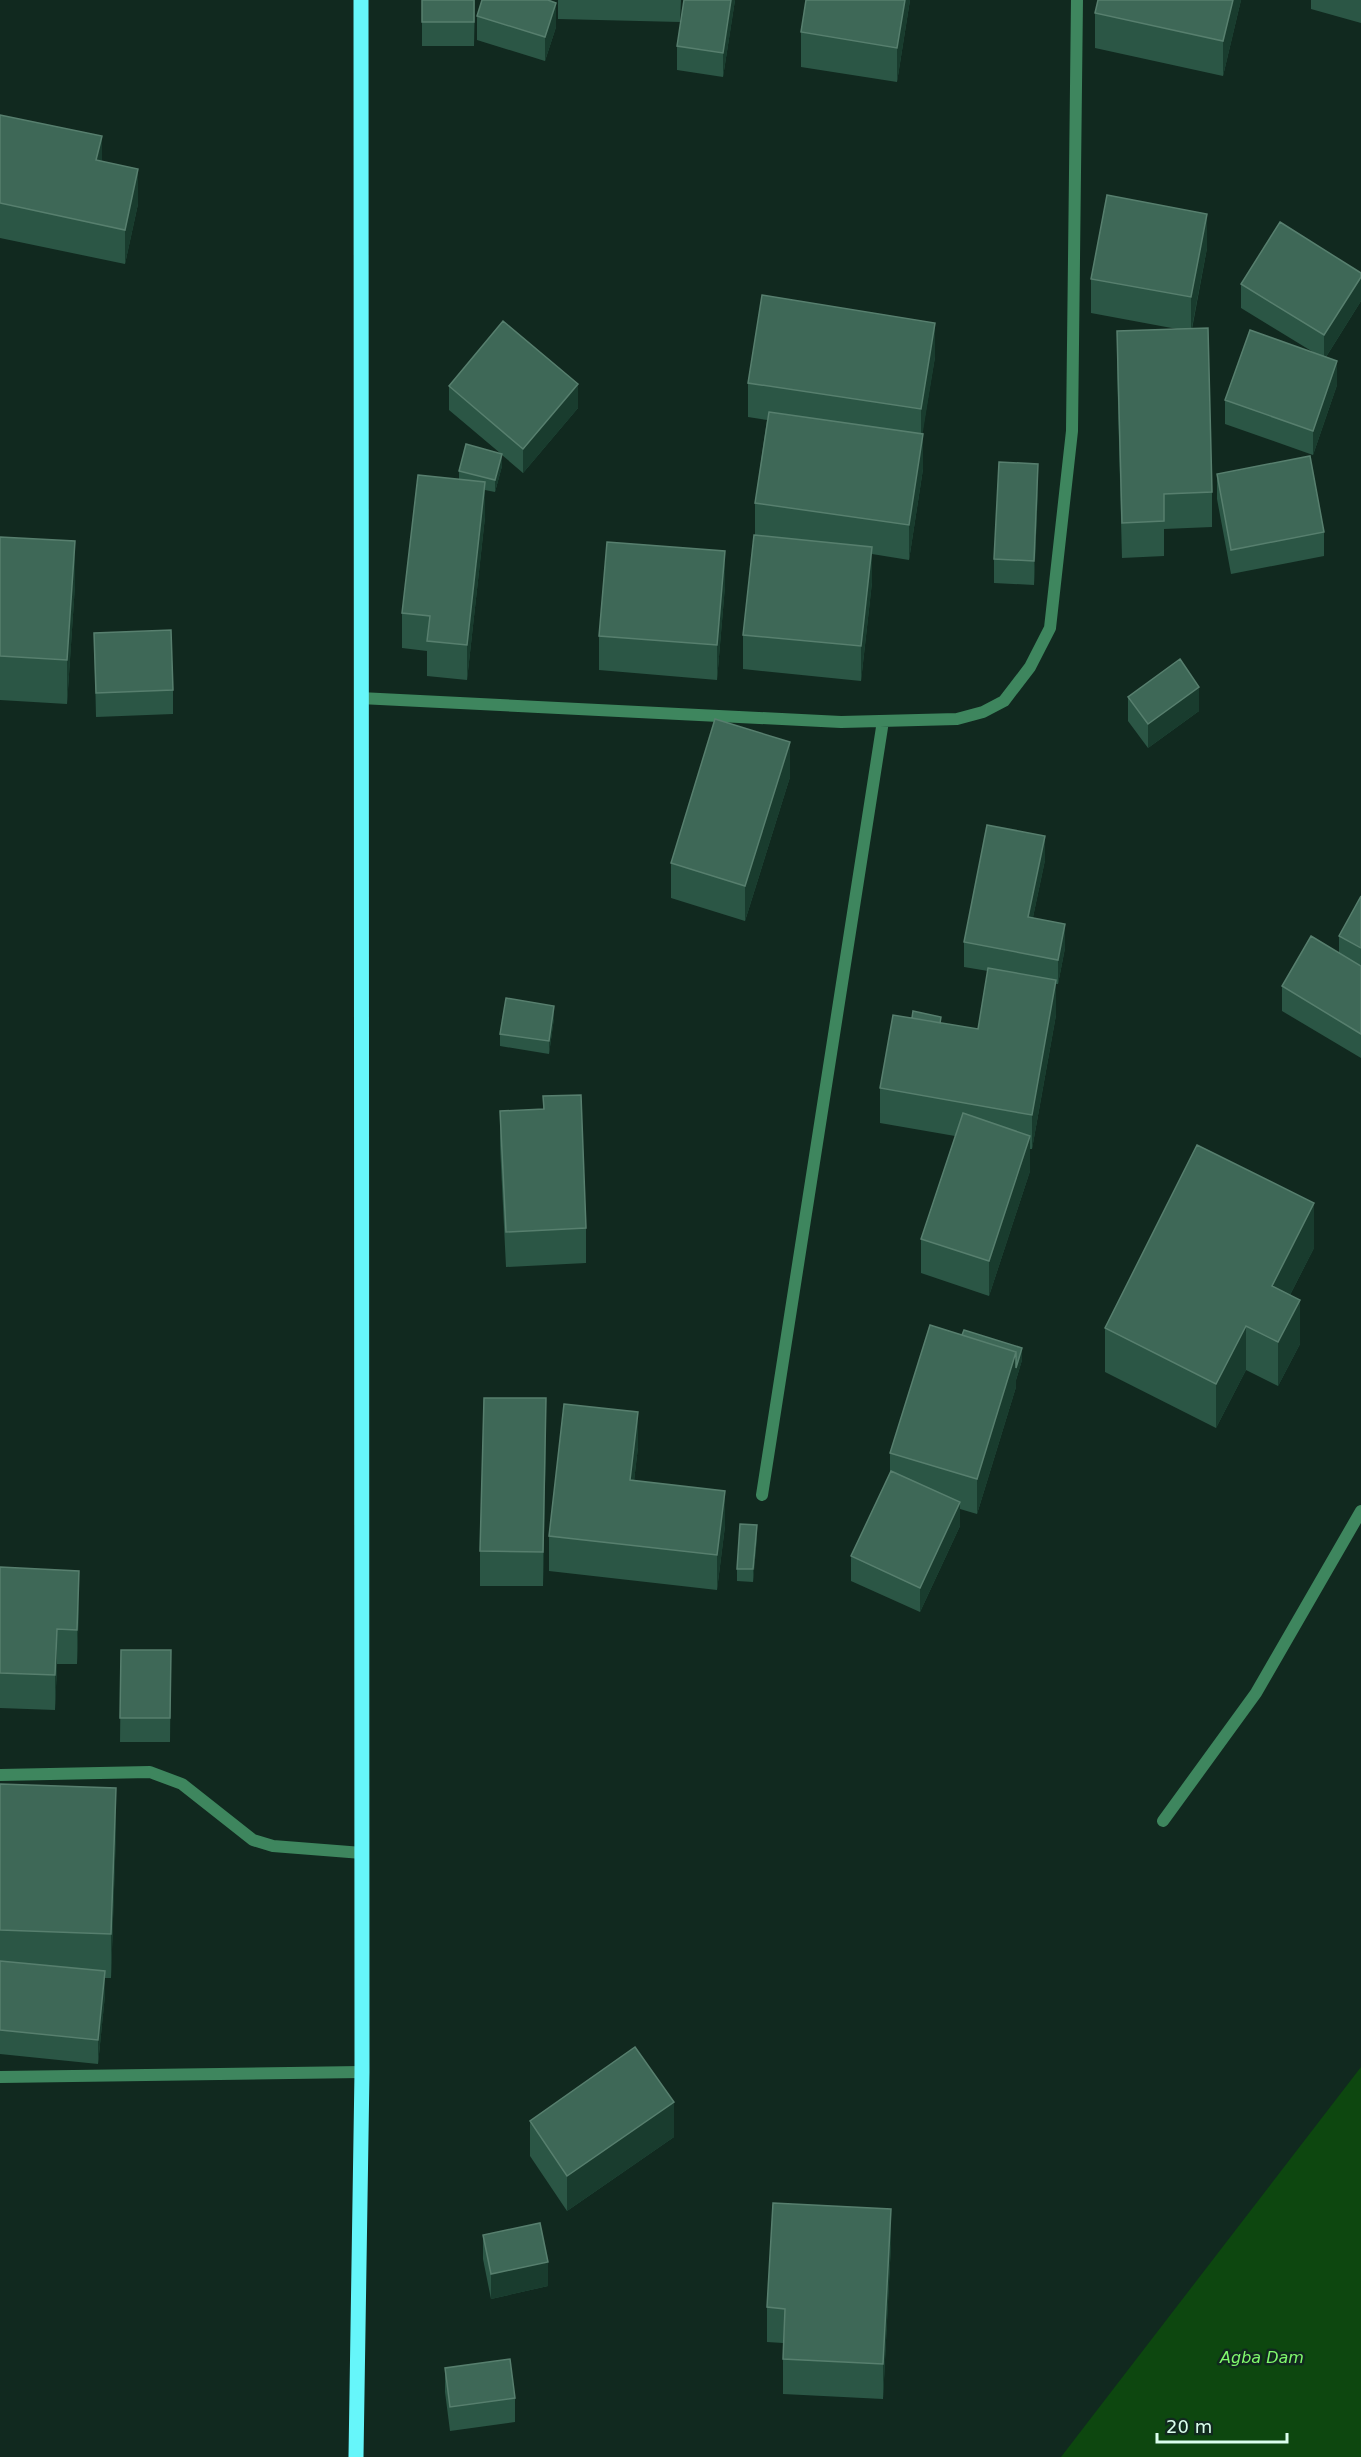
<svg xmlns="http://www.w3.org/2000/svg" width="1361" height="2457" font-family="'DejaVu Sans',sans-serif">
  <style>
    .water { fill: #0d470f }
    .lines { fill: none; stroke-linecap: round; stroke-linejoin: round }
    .service { stroke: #3e865e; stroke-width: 12 }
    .minor { stroke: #3e865e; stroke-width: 12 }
    .primary { stroke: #66f6fa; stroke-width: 15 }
    .wall { fill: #2b5645 }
    .shaded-wall { fill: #193c2e }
    .building { fill: #3e6857; stroke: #577f6e; stroke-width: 1.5 }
    .labels { text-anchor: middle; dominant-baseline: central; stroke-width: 5; stroke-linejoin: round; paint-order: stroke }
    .water-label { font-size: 16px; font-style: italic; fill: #80fa6d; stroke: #11291f }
  </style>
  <rect width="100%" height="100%" fill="#11291f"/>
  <path class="water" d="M 1361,2067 L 1361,2457 L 1061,2457 Z"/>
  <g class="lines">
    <path class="service" d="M 0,1775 L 150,1772 L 182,1784 L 253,1840 L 273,1846 L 362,1853"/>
    <path class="minor" d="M 360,698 L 841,722 L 957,719 L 983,712 L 1004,701 L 1030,667 L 1050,628 L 1072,431 L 1077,0
      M 762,1495 L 883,721
      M 1163,1821 L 1256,1693 L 1361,1511
      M 0,2077 L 362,2072"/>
    <path class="primary" d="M 356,2457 L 362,2072 L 361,0"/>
  </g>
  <path class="wall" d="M 422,0 L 475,0 L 474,46 L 422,46 Z
    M 558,0 L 681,0 L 680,22 L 558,19 Z
    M 735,0 L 723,77 L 677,70 L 677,46 Z
    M 806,0 L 910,0 L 897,82 L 801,67 L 801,32 Z
    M 1098,0 L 1241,0 L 1223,76 L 1095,48 L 1095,13 Z
    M 1311,0 L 1361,0 L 1361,23 L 1311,9 Z
    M 477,16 L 556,27 L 545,61 L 477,40 Z
    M 0,115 L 138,204 L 125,264 L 0,238 Z
    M 1207,248 L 1192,329 L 1212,492 L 1212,527 L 1164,529 L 1164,556 L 1122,558 L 1117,366 L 1117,331 L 1177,329 L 1091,313 L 1091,279 Z
    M 1241,284 L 1361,301 L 1326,357 L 1337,385 L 1313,455 L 1225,424 L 1225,400 L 1313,352 L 1241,308 Z
    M 935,357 L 922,434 L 923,469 L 909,560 L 872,554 L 872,582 L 861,681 L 743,669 L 743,635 L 755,535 L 755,503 L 767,420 L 748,417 L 748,383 Z
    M 449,386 L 578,408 L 523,473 L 502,455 L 502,466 L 495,492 L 485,490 L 485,517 L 467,680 L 427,676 L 427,651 L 402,648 L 402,613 L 459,479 L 459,471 L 500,453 L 449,410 Z
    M 1217,474 L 1324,532 L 1324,556 L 1231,574 L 1217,499 Z
    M 1038,488 L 1034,585 L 994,583 L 994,559 Z
    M 0,537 L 75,585 L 67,704 L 0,700 Z
    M 725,586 L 717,680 L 599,670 L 599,636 Z
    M 94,633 L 173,690 L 173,714 L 96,717 Z
    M 1128,697 L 1199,711 L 1148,748 L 1128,721 Z
    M 790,777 L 745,921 L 671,898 L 671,863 Z
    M 1045,860 L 1033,917 L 1065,948 L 1058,984 L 1056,984 L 1056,1015 L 1032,1149 L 1030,1149 L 1030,1171 L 989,1296 L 921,1273 L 921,1239 L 955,1136 L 880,1123 L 880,1088 L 941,1023 L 978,1029 L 988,971 L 964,967 L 964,942 Z
    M 1361,896 L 1361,1058 L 1282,1011 L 1282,986 L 1339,953 L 1339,936 Z
    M 554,1018 L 549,1054 L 500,1046 L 500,1034 Z
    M 543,1096 L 586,1228 L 586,1263 L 506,1267 L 500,1146 L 500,1111 L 543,1109 Z
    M 1314,1248 L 1290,1295 L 1300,1344 L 1278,1386 L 1246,1370 L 1216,1428 L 1105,1372 L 1105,1328 Z
    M 962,1335 L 1022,1360 L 1016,1380 L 1016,1387 L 977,1514 L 960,1509 L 960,1526 L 920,1612 L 851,1581 L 851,1556 L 890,1473 L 890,1453 Z
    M 546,1433 L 543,1586 L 480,1586 L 480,1551 Z
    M 638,1447 L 634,1481 L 725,1526 L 717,1590 L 549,1571 L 549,1536 Z
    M 757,1537 L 753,1582 L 737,1581 L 737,1569 Z
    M 0,1567 L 79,1605 L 77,1664 L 57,1664 L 55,1710 L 0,1708 Z
    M 121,1650 L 171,1650 L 170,1742 L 120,1742 Z
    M 0,1784 L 116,1832 L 111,1978 L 105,1978 L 105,1995 L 98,2064 L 0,2054 Z
    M 530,2121 L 674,2137 L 567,2211 L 530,2156 Z
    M 483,2235 L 548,2286 L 491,2299 L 483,2259 Z
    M 891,2244 L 883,2399 L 783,2394 L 783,2343 L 767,2342 L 767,2307 Z
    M 445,2368 L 515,2398 L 515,2422 L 450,2431 L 445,2392 Z"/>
  <path class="shaded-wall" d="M 731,0 L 735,0 L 723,77 L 723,53 Z
    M 905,0 L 910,0 L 897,82 L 897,48 Z
    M 1233,0 L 1241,0 L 1223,76 L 1223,41 Z
    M 556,3 L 556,27 L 545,61 L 545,37 Z
    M 102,136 L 102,171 L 96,160 Z
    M 138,169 L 138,204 L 125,264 L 125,230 Z
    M 1207,214 L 1207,248 L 1191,332 L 1191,297 Z
    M 1361,277 L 1361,301 L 1324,360 L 1324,335 Z
    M 935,323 L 935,357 L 921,444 L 921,409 Z
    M 1337,361 L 1337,385 L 1313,455 L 1313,431 Z
    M 578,384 L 578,408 L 523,473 L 523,449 Z
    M 923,434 L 923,469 L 909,560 L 909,525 Z
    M 502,454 L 502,466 L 495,492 L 495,480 Z
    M 1038,464 L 1038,488 L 1034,585 L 1034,561 Z
    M 485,482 L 485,517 L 467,680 L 467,645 Z
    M 75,541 L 75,585 L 67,704 L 67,660 Z
    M 872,547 L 872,582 L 861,681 L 861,646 Z
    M 725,551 L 725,586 L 717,680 L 717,645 Z
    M 1199,687 L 1199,711 L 1148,748 L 1148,724 Z
    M 790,742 L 790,777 L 745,921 L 745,886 Z
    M 1045,836 L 1045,860 L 1028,941 L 1028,917 Z
    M 1065,924 L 1065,948 L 1058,984 L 1058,960 Z
    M 1056,980 L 1056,1015 L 1032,1149 L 1032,1115 Z
    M 554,1006 L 554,1018 L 549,1054 L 549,1041 Z
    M 1030,1136 L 1030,1171 L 989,1296 L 989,1261 Z
    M 1314,1203 L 1314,1248 L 1272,1330 L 1272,1286 Z
    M 1300,1300 L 1300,1344 L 1278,1386 L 1278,1342 Z
    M 1246,1326 L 1246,1370 L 1216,1428 L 1216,1384 Z
    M 1022,1348 L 1022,1360 L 1016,1380 L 1016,1387 L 977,1514 L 977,1479 L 1016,1352 Z
    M 546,1398 L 546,1433 L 543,1586 L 543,1552 Z
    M 638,1412 L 638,1447 L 630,1515 L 630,1480 Z
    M 725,1491 L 725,1526 L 717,1590 L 717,1555 Z
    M 960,1502 L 960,1526 L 920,1612 L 920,1588 Z
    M 757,1525 L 757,1537 L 753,1582 L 753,1569 Z
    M 79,1571 L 79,1605 L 77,1664 L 77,1630 Z
    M 57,1629 L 57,1664 L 55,1710 L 55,1675 Z
    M 116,1788 L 116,1832 L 111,1978 L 111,1934 Z
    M 105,1971 L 105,1995 L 98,2064 L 98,2040 Z
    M 674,2102 L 674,2137 L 567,2211 L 567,2176 Z
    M 891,2209 L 891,2244 L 883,2399 L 883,2364 Z
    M 548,2262 L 548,2286 L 491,2299 L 491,2274 Z"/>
  <path class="building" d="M 422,0 L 474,0 L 474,22 L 422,22 Z
    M 482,0 L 548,0 L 556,3 L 545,37 L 477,16 Z
    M 684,0 L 731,0 L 723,53 L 677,46 Z
    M 806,0 L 905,0 L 897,48 L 801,32 Z
    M 1098,0 L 1233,0 L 1223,41 L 1095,13 Z
    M 0,115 L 102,136 L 96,160 L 138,169 L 125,230 L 0,203 Z
    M 1107,195 L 1207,214 L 1191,297 L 1091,279 Z
    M 1280,222 L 1361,273 L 1361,277 L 1324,335 L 1241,284 Z
    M 762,295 L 935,323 L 921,409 L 748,383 Z
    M 503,321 L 578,384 L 523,449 L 449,386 Z
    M 1208,328 L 1212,492 L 1164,494 L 1164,521 L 1122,523 L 1117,331 Z
    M 1250,330 L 1337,361 L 1313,431 L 1225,400 Z
    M 769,412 L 923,434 L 909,525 L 755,503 Z
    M 466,444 L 502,454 L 495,480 L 459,471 Z
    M 1310,456 L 1324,532 L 1231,550 L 1217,474 Z
    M 999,462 L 1038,464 L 1034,561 L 994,559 Z
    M 418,475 L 485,482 L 467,645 L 427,641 L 430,616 L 402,613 Z
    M 754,535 L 872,547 L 861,646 L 743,635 Z
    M 0,537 L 75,541 L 67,660 L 0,656 Z
    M 607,542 L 725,551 L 717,645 L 599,636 Z
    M 171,630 L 173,690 L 96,693 L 94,633 Z
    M 1180,659 L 1199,687 L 1148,724 L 1128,697 Z
    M 715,719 L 790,742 L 745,886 L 671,863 Z
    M 987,825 L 1045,836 L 1028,917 L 1065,924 L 1058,960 L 964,942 Z
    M 1361,896 L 1361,948 L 1339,936 Z
    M 1311,936 L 1361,966 L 1361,1034 L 1282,986 Z
    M 988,968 L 1056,980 L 1032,1115 L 880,1088 L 893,1015 L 978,1029 Z
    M 506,998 L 554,1006 L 549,1041 L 500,1034 Z
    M 913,1011 L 941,1017 L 940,1023 L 912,1018 Z
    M 581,1095 L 586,1228 L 506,1232 L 500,1111 L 544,1109 L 543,1096 Z
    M 963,1113 L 1030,1136 L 989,1261 L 921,1239 Z
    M 1197,1145 L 1314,1203 L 1272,1286 L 1300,1300 L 1278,1342 L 1246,1326 L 1216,1384 L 1105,1328 Z
    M 930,1325 L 1016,1352 L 977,1479 L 890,1453 Z
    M 964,1330 L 1022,1348 L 1016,1368 L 1016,1352 L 962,1335 Z
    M 484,1398 L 546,1398 L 543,1552 L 480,1551 Z
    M 564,1404 L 638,1412 L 630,1480 L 725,1491 L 717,1555 L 549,1536 Z
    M 891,1471 L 960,1502 L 920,1588 L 851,1556 Z
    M 740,1524 L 757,1525 L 753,1569 L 737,1569 Z
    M 0,1567 L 79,1571 L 77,1630 L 57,1629 L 55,1675 L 0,1673 Z
    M 121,1650 L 171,1650 L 170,1718 L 120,1718 Z
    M 0,1784 L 116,1788 L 111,1934 L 0,1930 Z
    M 0,1961 L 105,1971 L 98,2040 L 0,2030 Z
    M 635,2047 L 674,2102 L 567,2176 L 530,2121 Z
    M 773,2203 L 891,2209 L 883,2364 L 783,2359 L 785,2309 L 767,2307 Z
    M 540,2223 L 548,2262 L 491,2274 L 483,2235 Z
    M 510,2359 L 515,2398 L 450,2407 L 445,2368 Z"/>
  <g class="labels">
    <g class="water-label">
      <text x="1262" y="2357">Agba Dam</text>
    </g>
  </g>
  <path d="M1157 2433v9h130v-9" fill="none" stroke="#dbfeed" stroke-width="3"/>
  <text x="1166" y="2433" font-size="18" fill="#dbfeed" stroke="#11291f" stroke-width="4.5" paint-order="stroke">20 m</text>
</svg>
